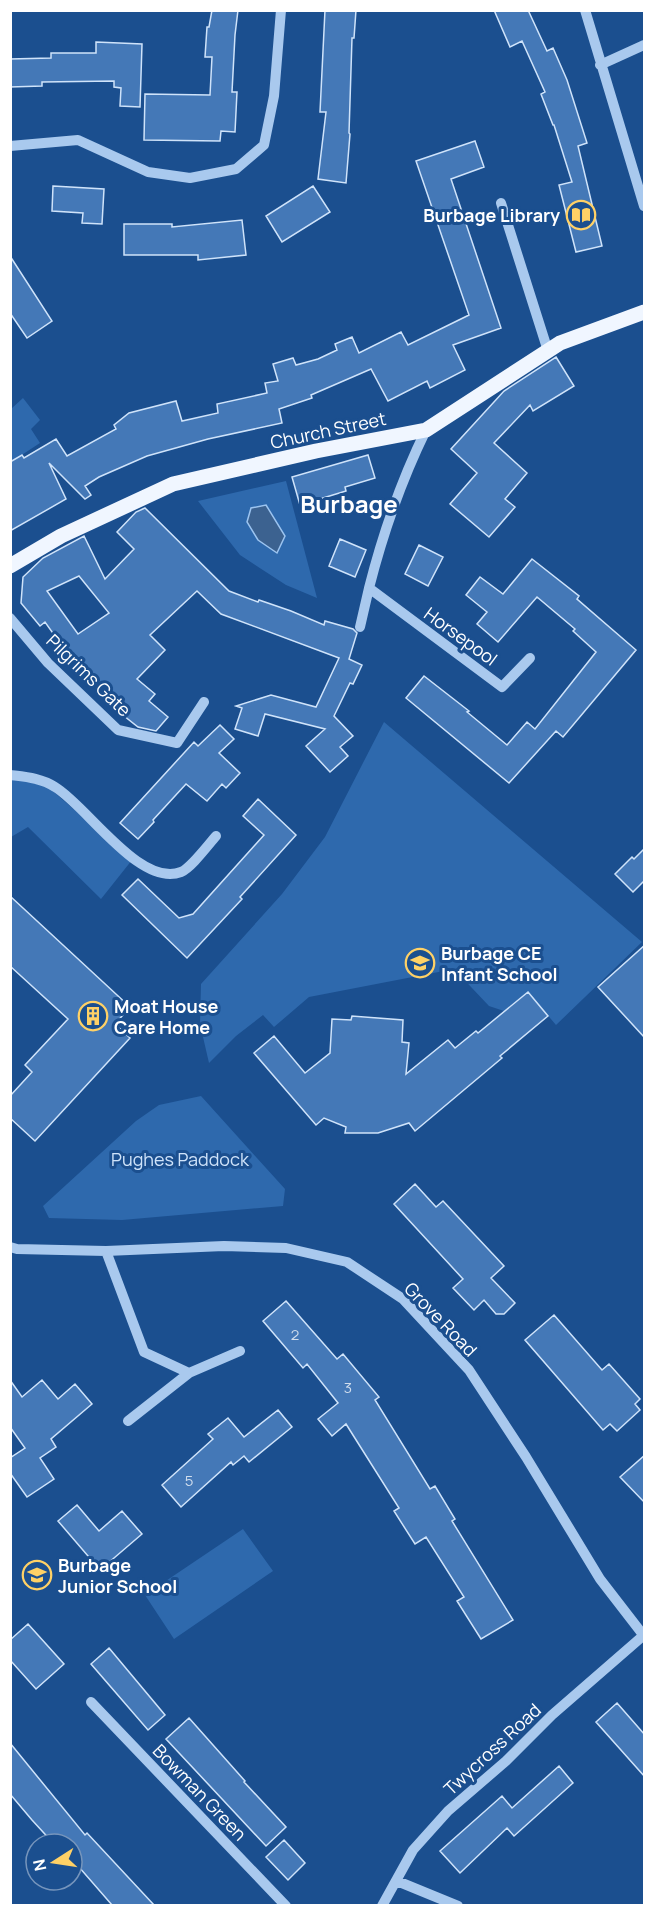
<svg xmlns="http://www.w3.org/2000/svg" width="655" height="1916" font-family="Manrope,sans-serif">
  <style>
    .green { fill: #2e69ad }
    .water { fill: #3c6290; stroke: #9cc4f0; stroke-width: 1.5 }
    .building { fill: #4478b7; stroke: #cfe3fa; stroke-width: 1.5; fill-rule: evenodd }
    .lines { fill: none; stroke-linecap: round; stroke-linejoin: round }
    .minor { stroke: #a9c9ee; stroke-width: 10 }
    .major { stroke: #f0f6ff; stroke-width: 15 }
    .labels { text-anchor: middle; dominant-baseline: central; stroke-width: 6; stroke-linejoin: round; paint-order: stroke }
    .number-label { font-size: 15px; fill: #d0dded }
    .poi-label { font-size: 18px; font-weight: bold; fill: #fff; stroke: #1b4f8f; text-anchor: start }
    .street-label { font-size: 18px; fill: #fff; stroke: #1b4f8f }
    .park-label { font-size: 18px; fill: #cfe3fa; stroke: #1b4f8f }
    .district-label { font-size: 24px; font-weight: bold; fill: #fff; stroke: #1b4f8f }
  </style>
  <rect width="100%" height="100%" fill="#1b4f8f"/>
  <path class="green" d="M 23,398 L 40,420 L 31,429 L 40,443 L 11,462 L 11,409 Z
    M 286,481 L 317,598 L 286,585 L 240,555 L 198,501 Z
    M 384,722 L 642,942 L 556,1025 L 528,992 L 504,1011 L 489,1006 L 454,969 L 309,997 L 274,1027 L 263,1015 L 236,1036 L 209,1063 L 200,1024 L 201,984 L 282,894 L 325,837 Z
    M 39,779 L 132,860 L 101,899 L 28,827 L 11,837 L 10,780 Z
    M 201,1096 L 285,1189 L 283,1206 L 122,1220 L 49,1218 L 43,1206 L 136,1121 L 159,1105 Z
    M 243,1529 L 273,1571 L 174,1639 L 145,1595 Z"/>
  <path class="water" d="M 266,505 L 285,536 L 277,553 L 258,540 L 247,522 L 251,508 Z"/>
  <path class="building" d="M 212,10 L 238,10 L 235,35 L 232,92 L 237,92 L 235,132 L 221,131 L 220,141 L 144,140 L 145,94 L 210,95 L 212,57 L 205,57 L 207,27 L 209,27 Z
    M 325,10 L 356,10 L 354,38 L 352,38 L 349,133 L 350,134 L 346,183 L 318,179 L 326,112 L 320,112 Z
    M 494,10 L 528,10 L 547,51 L 553,48 L 567,80 L 587,143 L 578,146 L 602,246 L 576,252 L 559,185 L 572,182 L 554,125 L 553,125 L 541,94 L 545,92 L 522,41 L 510,47 Z
    M 96,42 L 142,44 L 140,107 L 120,106 L 121,88 L 114,87 L 114,81 L 42,82 L 42,86 L 10,87 L 10,59 L 51,58 L 51,53 L 96,53 Z
    M 475,141 L 484,167 L 451,179 L 501,328 L 453,345 L 465,370 L 430,388 L 427,381 L 388,401 L 371,369 L 311,395 L 312,398 L 279,409 L 282,423 L 208,439 L 147,456 L 99,477 L 85,486 L 91,495 L 85,499 L 49,463 L 66,499 L 10,531 L 10,462 L 22,455 L 24,458 L 56,439 L 67,456 L 116,429 L 114,425 L 129,413 L 176,401 L 182,421 L 218,413 L 217,404 L 267,393 L 265,383 L 278,381 L 273,364 L 293,358 L 296,365 L 318,359 L 337,350 L 335,344 L 352,337 L 359,353 L 401,332 L 408,345 L 469,315 L 416,161 Z
    M 53,186 L 104,189 L 102,224 L 82,223 L 83,213 L 52,211 Z
    M 313,186 L 330,212 L 282,242 L 266,216 Z
    M 242,220 L 246,255 L 198,260 L 198,255 L 124,255 L 124,224 L 172,224 L 172,227 Z
    M 10,256 L 52,321 L 27,338 L 10,313 Z
    M 556,357 L 574,386 L 533,411 L 530,405 L 494,443 L 527,473 L 505,499 L 515,507 L 489,537 L 450,504 L 477,473 L 451,449 L 504,391 Z
    M 368,455 L 375,478 L 345,487 L 346,491 L 300,505 L 292,477 Z
    M 145,508 L 229,591 L 258,602 L 259,600 L 291,611 L 324,625 L 325,621 L 353,629 L 357,633 L 349,659 L 362,665 L 353,684 L 350,683 L 334,716 L 353,736 L 340,747 L 348,756 L 330,772 L 306,746 L 325,729 L 265,714 L 258,736 L 235,729 L 242,708 L 236,706 L 271,695 L 316,707 L 339,658 L 221,614 L 197,591 L 150,635 L 165,650 L 137,679 L 155,694 L 149,701 L 168,717 L 156,731 L 138,727 L 114,708 L 119,702 L 75,658 L 72,660 L 45,622 L 40,626 L 21,603 L 23,577 L 43,558 L 84,536 L 105,579 L 134,549 L 117,532 L 136,512 ZM 79,576 L 109,613 L 78,634 L 47,591 Z
    M 340,539 L 366,550 L 355,577 L 329,566 Z
    M 419,545 L 443,557 L 428,586 L 405,574 Z
    M 532,559 L 579,596 L 577,599 L 636,650 L 563,737 L 556,731 L 509,783 L 406,698 L 424,676 L 469,711 L 467,712 L 507,745 L 527,722 L 535,729 L 596,652 L 573,631 L 575,629 L 537,597 L 498,642 L 477,624 L 487,612 L 466,595 L 480,577 L 503,594 Z
    M 220,725 L 234,739 L 219,753 L 240,773 L 226,788 L 222,784 L 207,801 L 186,784 L 153,820 L 154,822 L 138,839 L 120,823 L 194,742 L 198,746 Z
    M 258,799 L 296,835 L 240,897 L 242,899 L 187,958 L 122,895 L 138,879 L 179,918 L 193,914 L 264,835 L 243,816 Z
    M 645,848 L 645,880 L 633,892 L 615,874 L 632,857 L 634,859 Z
    M 10,896 L 130,1007 L 115,1024 L 130,1038 L 35,1141 L 10,1118 L 10,1096 L 32,1072 L 25,1065 L 68,1019 L 10,966 Z
    M 645,945 L 645,1038 L 598,987 Z
    M 528,992 L 548,1016 L 500,1056 L 502,1058 L 415,1131 L 409,1123 L 378,1133 L 345,1133 L 346,1127 L 324,1118 L 316,1125 L 254,1053 L 274,1036 L 305,1073 L 330,1053 L 332,1019 L 351,1020 L 352,1016 L 403,1020 L 402,1042 L 409,1043 L 406,1074 L 448,1040 L 455,1048 L 476,1031 L 478,1033 Z
    M 415,1184 L 436,1207 L 443,1201 L 504,1266 L 491,1278 L 515,1303 L 504,1314 L 496,1314 L 484,1300 L 474,1310 L 453,1288 L 463,1279 L 394,1204 Z
    M 286,1301 L 337,1359 L 343,1354 L 379,1397 L 375,1400 L 430,1489 L 435,1486 L 455,1519 L 452,1521 L 513,1620 L 481,1639 L 457,1601 L 464,1597 L 426,1537 L 415,1544 L 394,1511 L 399,1508 L 346,1424 L 332,1436 L 318,1419 L 338,1403 L 307,1364 L 303,1368 L 263,1321 Z
    M 554,1315 L 602,1370 L 609,1364 L 640,1399 L 635,1404 L 640,1410 L 617,1431 L 610,1424 L 603,1430 L 525,1340 Z
    M 10,1380 L 22,1397 L 42,1380 L 58,1399 L 75,1384 L 92,1404 L 51,1439 L 56,1447 L 40,1458 L 54,1479 L 27,1497 L 10,1473 L 10,1458 L 25,1448 L 10,1427 Z
    M 278,1410 L 292,1427 L 249,1462 L 244,1456 L 233,1465 L 231,1462 L 181,1507 L 162,1485 L 213,1439 L 208,1434 L 228,1418 L 244,1437 Z
    M 645,1455 L 645,1503 L 620,1477 Z
    M 77,1505 L 99,1531 L 122,1511 L 142,1534 L 100,1570 L 58,1521 Z
    M 28,1624 L 64,1664 L 36,1689 L 10,1660 L 10,1640 Z
    M 109,1648 L 165,1715 L 148,1730 L 91,1664 Z
    M 617,1703 L 645,1735 L 645,1777 L 596,1722 Z
    M 189,1718 L 245,1781 L 244,1782 L 286,1827 L 266,1846 L 166,1739 Z
    M 10,1743 L 85,1835 L 87,1833 L 154,1905 L 112,1905 L 72,1859 L 72,1844 L 54,1844 L 32,1820 L 10,1794 Z
    M 559,1766 L 573,1783 L 514,1836 L 507,1828 L 460,1873 L 440,1851 L 502,1796 L 512,1808 Z
    M 284,1840 L 305,1863 L 288,1880 L 266,1857 Z"/>
  <g class="lines">
    <path class="minor" d="M 585,10 L 644,206
      M 600,65 L 644,45
      M 10,146 L 78,140 L 148,172 L 190,178 L 236,169 L 264,145 L 274,96 L 281,10
      M 501,203 L 548,351
      M 426,430 C 401,481 383,533 369,588 L 502,687 L 530,658
      M 10,618 L 48,663 L 118,730 L 177,743 L 204,702
      M 360,627 L 369,588
      M 10,775 C 26,777 41,778 55,787 C 87,806 140,888 181,872 C 191,868 208,845 216,836
      M 10,1247 L 17,1249 L 106,1251 L 224,1246 L 286,1248 L 347,1262 L 403,1299 L 469,1370 L 526,1457 L 600,1579 L 644,1636
      M 106,1251 L 144,1352 L 189,1373 L 240,1351
      M 128,1421 L 189,1373
      M 91,1702 L 286,1906
      M 397,1881 L 458,1906
      M 382,1906 L 413,1850 L 448,1811 L 506,1761 L 552,1715 L 644,1635"/>
    <path class="major" d="M 10,566 L 61,536 L 173,484 L 316,451 L 426,430 L 560,343 L 644,312"/>
  </g>
  <defs>
    <g id="library-ring" transform="scale(1.5)"><circle r="9.5" fill="#1b4f8f" stroke="#ffd166" stroke-width="1.5"/><path d="M-6-4Q-3-5.5-.7-3.5V5Q-3 3-6 4ZM6-4Q3-5.5 .7-3.5V5Q3 3 6 4Z" fill="#ffd166"/></g>
    <g id="school-ring" transform="scale(1.5)"><circle r="9.5" fill="#1b4f8f" stroke="#ffd166" stroke-width="1.5"/><path d="M0-5L7-2L0 1L-7-2ZM-4 1L0 2.5L4 1V4Q0 6-4 4Z" fill="#ffd166"/></g>
    <g id="building-ring" transform="scale(1.5)"><circle r="9.5" fill="#1b4f8f" stroke="#ffd166" stroke-width="1.5"/><path d="M-4-6H4V6H1V3H-1V6H-4ZM-2.5-4.3h1.7v1.8h-1.7ZM.8-4.3h1.7v1.8H.8ZM-2.5-1h1.7V.8h-1.7ZM.8-1h1.7V.8H.8Z" fill="#ffd166"/></g>
  </defs>
  <g fill-rule="evenodd">
    <use href="#library-ring" x="581" y="215"/>
    <use href="#school-ring" x="420" y="963"/>
    <use href="#building-ring" x="93" y="1016"/>
    <use href="#school-ring" x="37" y="1575"/>
  </g>
  <g class="labels">
    <g class="number-label">
      <text x="295" y="1334">2</text>
      <text x="348" y="1387">3</text>
      <text x="189" y="1480">5</text>
    </g>
    <g class="poi-label">
      <text x="560" y="215" text-anchor="end">Burbage Library</text>
      <text x="441" y="953">Burbage CE<tspan x="441" dy="21">Infant School</tspan></text>
      <text x="114" y="1006">Moat House<tspan x="114" dy="21">Care Home</tspan></text>
      <text x="58" y="1565">Burbage<tspan x="58" dy="21">Junior School</tspan></text>
    </g>
    <g class="street-label">
      <text transform="translate(328 430) rotate(-12)">Church Street</text>
      <text transform="translate(461 636) rotate(36)">Horsepool</text>
      <text transform="translate(89 675) rotate(44)">Pilgrims Gate</text>
      <text transform="translate(441 1319) rotate(46)">Grove Road</text>
      <text transform="translate(492 1749) rotate(-43)">Twycross Road</text>
      <text transform="translate(200 1792) rotate(46)">Bowman Green</text>
    </g>
    <g class="park-label">
      <text x="180" y="1159">Pughes Paddock</text>
    </g>
    <g class="district-label">
      <text x="349" y="503">Burbage</text>
    </g>
  </g>
  <rect width="655" height="1916" fill="none" stroke="#ffffff" stroke-width="24"/>
  <g transform="translate(54 1862) rotate(258)"><circle r="28" fill="#1b4f8f" stroke="#7695bc" stroke-width="1.5"/>
  <path d="M0-4.5L10 22L0 15L-10 22Z" fill="#ffd166"/>
  <text y="-9" font-size="16" font-weight="bold" text-anchor="middle" fill="#ffffff">N</text>
  </g>
</svg>
